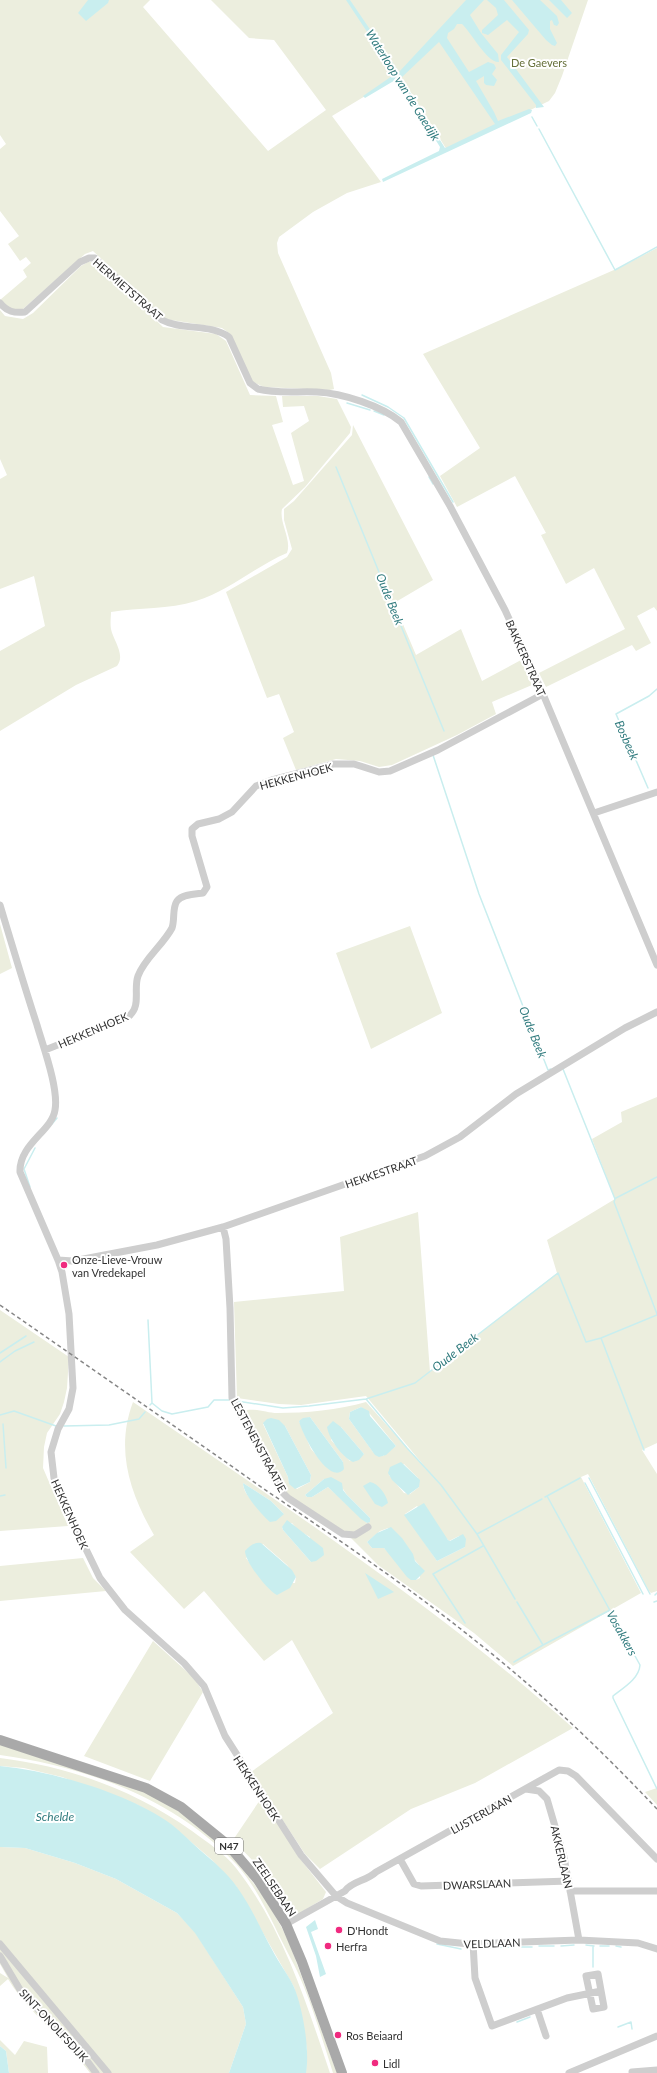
<svg xmlns="http://www.w3.org/2000/svg" width="657" height="2073" font-family="Lato,sans-serif">
  <style>
    .green { fill: #eceede; fill-rule: evenodd }
    .water { fill: #c9eeef; fill-rule: evenodd }
    .lines { fill: none; stroke-linecap: round; stroke-linejoin: round }
    .stream { stroke: #c9eeef; stroke-width: 1.5 }
    .minor { stroke: #cecece; stroke-width: 7 }
    .primary { stroke: #a9a9a9; stroke-width: 10 }
    .rail { stroke: #868686; stroke-width: 1.5; stroke-dasharray: 4 3; stroke-linecap: butt }
    .poi-dot { fill: #f02a7f; stroke: #fff; stroke-width: 1.5 }
    .labels { text-anchor: middle; dominant-baseline: central; stroke-width: 4; stroke-linejoin: round; paint-order: stroke }
    .shield { fill: #fff; stroke: #6f6f6f; stroke-width: 1 }
    .shield-label { font-size: 10px; font-weight: bold; fill: #313131 }
    .park-label { font-size: 11px; fill: #66703a; stroke: #fff }
    .street-label { font-size: 11px; fill: #313131; stroke: #fff }
    .poi-label { font-size: 11px; fill: #313131; stroke: #fff; text-anchor: start }
    .water-label { font-size: 12px; font-style: italic; fill: #307b7e; stroke: #fff }
  </style>
  <rect width="100%" height="100%" fill="#fff"/>
  <path class="green" d="M 0,0 L 150,0 L 143,7 L 268,151 L 326,110 L 274,40 L 249,38 L 211,0 L 588,0 L 562,76 L 555,93 L 549,101 L 447,150 L 400,75 L 332,116 L 381,182 L 347,193 L 313,212 L 279,237 L 277,243 L 278,253 L 331,373 L 334,389 L 330,390 L 264,387 L 251,381 L 229,333 L 222,328 L 165,319 L 93,251 L 85,254 L 23,309 L 11,309 L 0,300 L 27,277 L 23,270 L 31,263 L 26,257 L 20,261 L 8,244 L 19,236 L 0,211 L 0,149 L 6,144 L 0,135 Z
    M 657,248 L 657,611 L 654,607 L 637,616 L 651,643 L 636,651 L 632,645 L 546,687 L 539,673 L 625,629 L 594,568 L 566,584 L 541,535 L 546,533 L 515,476 L 457,507 L 440,476 L 480,448 L 423,354 L 623,266 Z
    M 88,262 L 94,262 L 163,327 L 216,334 L 226,341 L 250,395 L 276,396 L 283,422 L 272,425 L 293,485 L 304,481 L 291,433 L 309,421 L 304,406 L 283,407 L 282,396 L 318,396 L 337,399 L 351,427 L 350,433 L 305,487 L 282,509 C 279,523 292,539 287,553 C 256,566 229,591 196,601 C 169,610 139,607 111,612 C 111,617 110,623 111,629 C 113,640 126,655 117,666 L 76,685 L 0,731 L 0,651 L 45,626 L 34,576 L 0,589 L 0,479 L 7,475 L 0,459 L 0,310 L 5,316 L 23,319 L 33,313 L 81,266 Z
    M 353,425 L 433,580 L 394,603 L 416,655 L 461,629 L 482,681 L 521,660 L 532,685 L 492,702 L 496,714 L 457,735 L 392,765 L 379,767 L 360,761 L 336,759 L 296,770 L 283,738 L 294,732 L 279,694 L 267,698 L 226,592 L 287,557 L 292,549 L 284,520 L 284,509 L 294,501 L 352,435 Z
    M 0,924 L 12,968 L 0,974 Z
    M 410,926 L 442,1013 L 371,1049 L 336,953 Z
    M 657,1097 L 657,1443 L 642,1450 L 657,1474 L 657,1591 L 651,1593 L 649,1591 L 588,1474 L 581,1477 L 641,1593 L 513,1666 L 474,1633 L 378,1565 L 344,1531 L 287,1494 L 243,1411 C 253,1407 267,1413 277,1413 C 305,1413 339,1410 366,1402 L 435,1479 L 366,1396 L 301,1405 L 279,1404 L 237,1398 L 234,1302 L 344,1291 L 340,1237 L 418,1212 L 430,1372 L 557,1273 L 547,1240 L 615,1199 L 592,1139 L 622,1122 L 621,1112 ZM 361,1407 L 370,1414 L 396,1446 L 383,1456 L 373,1452 L 349,1419 L 350,1412 ZM 310,1417 L 343,1462 L 326,1466 L 311,1449 L 299,1421 ZM 263,1424 L 285,1426 L 311,1475 L 310,1482 L 297,1489 L 289,1482 L 288,1477 ZM 341,1427 L 364,1454 L 350,1461 L 331,1440 ZM 404,1464 L 418,1478 L 419,1487 L 410,1494 L 404,1493 L 389,1475 ZM 324,1479 L 343,1489 L 347,1495 L 370,1518 L 367,1523 L 328,1487 L 312,1497 L 307,1497 L 305,1495 ZM 417,1506 L 449,1541 L 459,1536 L 465,1547 L 437,1561 L 405,1514 ZM 388,1528 L 419,1565 L 420,1578 L 416,1580 L 384,1548 L 372,1548 L 367,1542 L 380,1531 Z
    M 0,1310 L 69,1357 L 67,1388 L 64,1402 L 60,1414 L 47,1433 L 44,1447 L 43,1468 L 68,1526 L 0,1531 Z
    M 133,1402 C 283,1505 436,1606 573,1728 L 475,1783 L 411,1809 L 320,1869 L 305,1854 L 251,1772 L 333,1713 L 292,1640 L 264,1661 L 204,1591 L 184,1609 L 130,1552 L 154,1535 C 130,1493 115,1450 133,1402 ZM 243,1483 L 271,1501 L 284,1514 C 269,1508 244,1503 243,1483 ZM 292,1523 L 298,1530 L 310,1537 L 311,1562 L 283,1530 L 282,1527 ZM 263,1544 L 287,1565 L 296,1577 L 295,1583 L 266,1584 L 246,1558 Z
    M 83,1558 L 93,1578 L 106,1591 L 0,1601 L 0,1566 Z
    M 153,1641 L 194,1678 L 203,1692 L 150,1781 L 84,1756 Z
    M 0,1743 C 33,1754 65,1765 98,1777 C 113,1782 130,1786 144,1792 C 210,1823 258,1878 289,1942 L 337,2073 L 333,2073 C 324,2044 315,2015 304,1987 C 296,1966 284,1947 275,1927 C 264,1905 253,1883 237,1865 C 176,1799 87,1767 0,1755 Z
    M 0,1758 C 71,1767 134,1790 192,1831 C 207,1842 225,1854 236,1868 C 283,1928 306,2002 330,2073 L 306,2073 L 307,2050 L 302,2018 L 294,1987 L 236,1886 L 211,1859 L 170,1824 L 138,1805 L 62,1777 L 24,1768 L 0,1766 Z
    M 657,1788 L 657,1805 L 645,1792 Z
    M 262,1797 L 298,1856 L 326,1892 L 323,1899 L 298,1914 L 294,1915 C 284,1912 281,1901 277,1893 C 266,1873 248,1856 233,1840 Z
    M 0,1847 L 25,1848 L 75,1863 L 116,1879 L 177,1913 L 195,1932 L 243,2007 L 246,2024 L 229,2073 L 90,2073 C 66,2040 30,2015 8,1979 L 0,1986 L 0,1973 L 8,1978 L 0,1964 Z
    M 0,2040 L 15,2055 L 24,2041 L 47,2047 L 48,2073 L 9,2073 L 6,2051 L 0,2046 Z"/>
  <path class="water" d="M 88,0 L 109,0 L 108,3 L 86,21 L 78,13 Z
    M 346,0 L 350,0 L 399,72 L 466,0 L 484,0 L 470,15 L 481,33 L 498,54 L 499,62 C 487,63 471,32 462,24 L 457,24 L 454,29 L 448,33 L 447,38 L 469,72 L 488,62 L 494,64 L 496,68 L 492,74 L 497,80 L 494,86 L 486,85 L 484,83 L 484,76 L 476,81 L 494,112 L 498,121 L 529,109 L 532,110 L 531,113 L 383,182 L 382,179 L 439,151 L 440,147 L 397,79 L 365,98 L 363,96 L 395,74 ZM 439,42 L 495,124 L 445,148 L 401,78 Z
    M 487,0 L 504,0 L 529,30 L 528,34 L 507,57 L 544,107 L 536,108 L 536,105 L 501,60 L 501,55 L 519,32 L 507,20 L 488,35 L 482,33 L 482,30 L 498,15 L 496,8 Z
    M 512,0 L 540,0 L 557,16 L 559,23 L 557,26 L 554,25 L 552,20 L 550,21 L 550,29 L 557,43 L 555,46 L 552,45 L 546,40 Z
    M 549,0 L 561,0 L 572,13 L 567,18 Z
    M 361,1407 L 369,1411 L 370,1416 L 396,1446 L 386,1455 L 379,1457 L 375,1455 L 349,1419 L 350,1412 Z
    M 310,1417 L 343,1462 L 344,1469 C 329,1487 302,1434 299,1421 L 303,1418 Z
    M 271,1418 L 279,1420 L 285,1426 L 311,1475 L 310,1482 L 295,1489 L 289,1484 L 288,1477 L 263,1423 L 267,1419 Z
    M 333,1421 L 341,1427 L 364,1454 L 359,1460 L 353,1462 C 342,1457 329,1439 327,1427 Z
    M 401,1462 L 420,1480 L 419,1487 L 408,1495 L 392,1480 L 388,1473 L 390,1467 Z
    M 331,1477 L 342,1483 L 343,1490 L 347,1495 L 370,1518 L 370,1522 L 367,1523 L 361,1519 L 328,1487 L 312,1497 L 307,1497 L 305,1495 L 324,1479 Z
    M 370,1482 C 379,1484 386,1494 388,1503 L 382,1507 L 375,1504 L 363,1486 Z
    M 243,1483 L 271,1501 L 284,1514 L 276,1521 L 270,1522 C 261,1514 243,1494 243,1483 Z
    M 424,1503 L 448,1540 L 450,1541 L 463,1534 L 466,1539 L 465,1547 L 437,1561 L 404,1515 Z
    M 287,1520 L 323,1548 L 324,1555 L 316,1561 L 311,1562 L 283,1530 L 282,1527 Z
    M 391,1527 L 402,1538 L 413,1554 L 415,1561 L 425,1571 L 416,1580 L 411,1580 L 407,1577 L 384,1548 L 372,1548 L 367,1542 L 377,1533 Z
    M 261,1543 L 292,1570 L 296,1577 L 290,1588 L 277,1595 C 268,1591 245,1562 245,1551 C 249,1546 254,1542 261,1543 Z
    M 365,1573 L 394,1592 L 378,1599 Z
    M 0,1766 C 52,1771 128,1793 171,1824 C 181,1832 191,1842 200,1850 C 213,1861 227,1873 237,1887 C 252,1908 262,1932 275,1955 C 281,1966 289,1976 294,1987 C 303,2009 310,2050 306,2073 L 229,2073 L 246,2024 L 243,2007 L 195,1933 L 177,1913 L 116,1879 L 75,1863 L 25,1848 L 0,1847 Z
    M 315,1920 L 318,1929 L 311,1932 L 326,1974 L 320,1977 L 316,1956 L 306,1927 Z
    M 0,2046 L 6,2051 L 9,2073 L 0,2073 Z"/>
  <g class="lines">
    <path class="stream" d="M 532,117 L 537,126
      M 539,129 L 615,270 L 657,247
      M 362,395 L 388,407 L 404,418 L 453,502
      M 347,403 L 370,410
      M 374,411 L 384,415
      M 336,467 L 444,731
      M 429,477 L 433,484
      M 433,755 L 479,894 L 548,1070 L 551,1069
      M 648,788 L 616,714 L 649,696 L 657,689
      M 563,1069 L 615,1199 L 614,1202 L 657,1314
      M 52,1124 L 57,1118
      M 30,1187 L 24,1169 L 35,1148
      M 616,1198 L 657,1177
      M 148,1320 L 152,1403
      M 601,1338 L 644,1450
      M 0,1353 L 26,1336
      M 0,1362 L 15,1351 L 34,1342
      M 366,1399 L 407,1448 L 441,1485 L 477,1534 L 542,1499
      M 237,1401 L 283,1408 L 309,1406 L 366,1399 L 415,1383 L 558,1273 L 586,1342 L 601,1338 L 657,1315
      M 150,1405 L 152,1403 L 162,1411 L 172,1414 L 208,1407 L 214,1400 L 230,1400
      M 0,1415 L 14,1411 L 56,1426
      M 3,1424 L 6,1468
      M 64,1426 L 109,1425 L 139,1419 L 145,1412
      M 589,1478 L 650,1594
      M 585,1483 L 643,1594
      M 0,1496 L 5,1495
      M 547,1496 L 580,1478
      M 545,1497 L 547,1496 L 640,1665 C 639,1679 623,1688 613,1696 L 613,1698 L 657,1789
      M 477,1534 L 515,1599
      M 655,1595 L 657,1593
      M 654,1602 L 657,1601
      M 465,1623 L 433,1574 L 483,1546
      M 543,1645 L 610,1610
      M 514,1662 L 543,1645 L 517,1602
      M 437,1944 L 461,1949
      M 586,1945 L 594,1946
      M 539,1946 L 554,1946
      M 561,1946 L 574,1945
      M 600,1946 L 609,1946
      M 616,1946 L 621,1947
      M 518,1947 L 532,1947
      M 482,1948 L 511,1947
      M 593,1967 L 593,1946
      M 517,2022 L 530,2017
      M 618,2027 L 631,2022 L 632,2029"/>
    <path class="minor" d="M 0,303 C 7,312 14,313 25,312 L 80,262 L 89,258 L 95,258 L 162,320 C 183,331 209,323 229,337 L 250,383 L 258,389 C 277,394 298,391 317,392 C 342,393 382,406 401,422 L 450,506 L 505,610 L 543,694 L 657,965
      M 594,813 L 657,792
      M 0,905 C 12,945 24,985 37,1025 C 43,1046 59,1089 55,1110 C 52,1131 19,1144 20,1172 L 58,1260 L 62,1272 L 69,1314 L 73,1388 L 69,1409 L 58,1429 L 51,1452 L 54,1478 L 65,1506 L 100,1578 L 125,1610 L 184,1663 L 204,1686 L 225,1736 L 301,1855 L 336,1896 L 347,1903 L 440,1941 L 469,1944 L 579,1940 L 638,1943 L 657,1949
      M 45,1050 L 128,1017 C 142,1006 133,990 138,976 C 144,959 163,945 172,928 C 175,920 172,908 177,901 C 182,894 195,894 203,893 L 207,887 L 192,836 L 192,829 L 198,824 L 219,819 L 232,812 L 256,786 L 272,780 L 333,764 L 354,764 L 379,772 L 390,771 L 438,750 L 543,694
      M 223,1227 L 226,1239 L 230,1308 L 232,1398 L 283,1493 L 288,1498 L 343,1534 L 355,1535 L 368,1527
      M 58,1260 L 73,1261 L 157,1245 L 223,1227 L 425,1156 L 460,1137 L 516,1094 L 625,1028 L 657,1012
      M 526,1789 L 539,1791 L 547,1799 L 564,1857 L 579,1940
      M 400,1859 L 414,1884 L 421,1886 L 569,1881
      M 570,1891 L 657,1891
      M 286,1924 L 345,1891 C 352,1881 367,1881 376,1872 L 559,1770 L 568,1771 L 576,1776 L 657,1859
      M 473,1943 L 475,1978 L 492,2026 L 567,1998 L 601,1991
      M 0,1944 L 108,2073
      M 0,1956 L 22,1993 L 82,2054 L 96,2073
      M 598,1974 L 604,2007 L 593,2009 L 586,1976 Z
      M 537,2009 L 546,2036
      M 632,2072 L 657,2070
      M 569,2073 L 657,2036"/>
    <path class="primary" d="M 0,1740 L 146,1788 L 181,1807 L 229,1846 L 258,1880 L 286,1924 L 302,1962 L 342,2073"/>
    <path class="rail" d="M 0,1305 C 88,1366 176,1427 264,1489 C 336,1538 409,1587 477,1642 C 542,1693 601,1750 657,1809"/>
  </g>
  <g class="poi-dot">
    <circle cx="64" cy="1265" r="4"/>
    <circle cx="339" cy="1930" r="4"/>
    <circle cx="328" cy="1946" r="4"/>
    <circle cx="338" cy="2035" r="4"/>
    <circle cx="375" cy="2063" r="4"/>
  </g>
  <g class="labels">
    <rect class="shield" x="215" y="1838" width="28" height="16" rx="3"/>
    <g class="shield-label">
      <text x="229" y="1846">N47</text>
    </g>
    <g class="park-label">
      <text x="539" y="62">De Gaevers</text>
    </g>
    <g class="street-label">
      <text transform="translate(128 289) rotate(41)">HERMIETSTRAAT</text>
      <text transform="translate(526 658) rotate(66)">BAKKERSTRAAT</text>
      <text transform="translate(296 776) rotate(-15)">HEKKENHOEK</text>
      <text transform="translate(93 1030) rotate(-23)">HEKKENHOEK</text>
      <text transform="translate(381 1172) rotate(-19)">HEKKESTRAAT</text>
      <text transform="translate(259 1445) rotate(62)">LESTENENSTRAATJE</text>
      <text transform="translate(70 1514) rotate(66)">HEKKENHOEK</text>
      <text transform="translate(257 1788) rotate(57)">HEKKENHOEK</text>
      <text transform="translate(481 1814) rotate(-29)">LIJSTERLAAN</text>
      <text transform="translate(562 1857) rotate(77)">AKKERLAAN</text>
      <text transform="translate(477 1884) rotate(-2)">DWARSLAAN</text>
      <text transform="translate(275 1887) rotate(56)">ZEELSEBAAN</text>
      <text transform="translate(492 1943) rotate(-2)">VELDLAAN</text>
      <text transform="translate(54 2025) rotate(47)">SINT-ONOLFSDIJK</text>
    </g>
    <g class="poi-label">
      <text x="72" y="1259">Onze-Lieve-Vrouw<tspan x="72" dy="13">van Vredekapel</tspan></text>
      <text x="347" y="1930">D'Hondt</text>
      <text x="336" y="1946">Herfra</text>
      <text x="346" y="2035">Ros Beiaard</text>
      <text x="383" y="2063">Lidl</text>
    </g>
    <g class="water-label">
      <text transform="translate(403 85) rotate(58)">Waterloop van de Gaedijk</text>
      <text transform="translate(390 599) rotate(68)">Oude Beek</text>
      <text transform="translate(627 740) rotate(66)">Bosbeek</text>
      <text transform="translate(533 1032) rotate(68)">Oude Beek</text>
      <text transform="translate(455 1352) rotate(-38)">Oude Beek</text>
      <text transform="translate(622 1633) rotate(61)">Vosakkers</text>
      <text x="55" y="1816">Schelde</text>
    </g>
  </g>
</svg>
